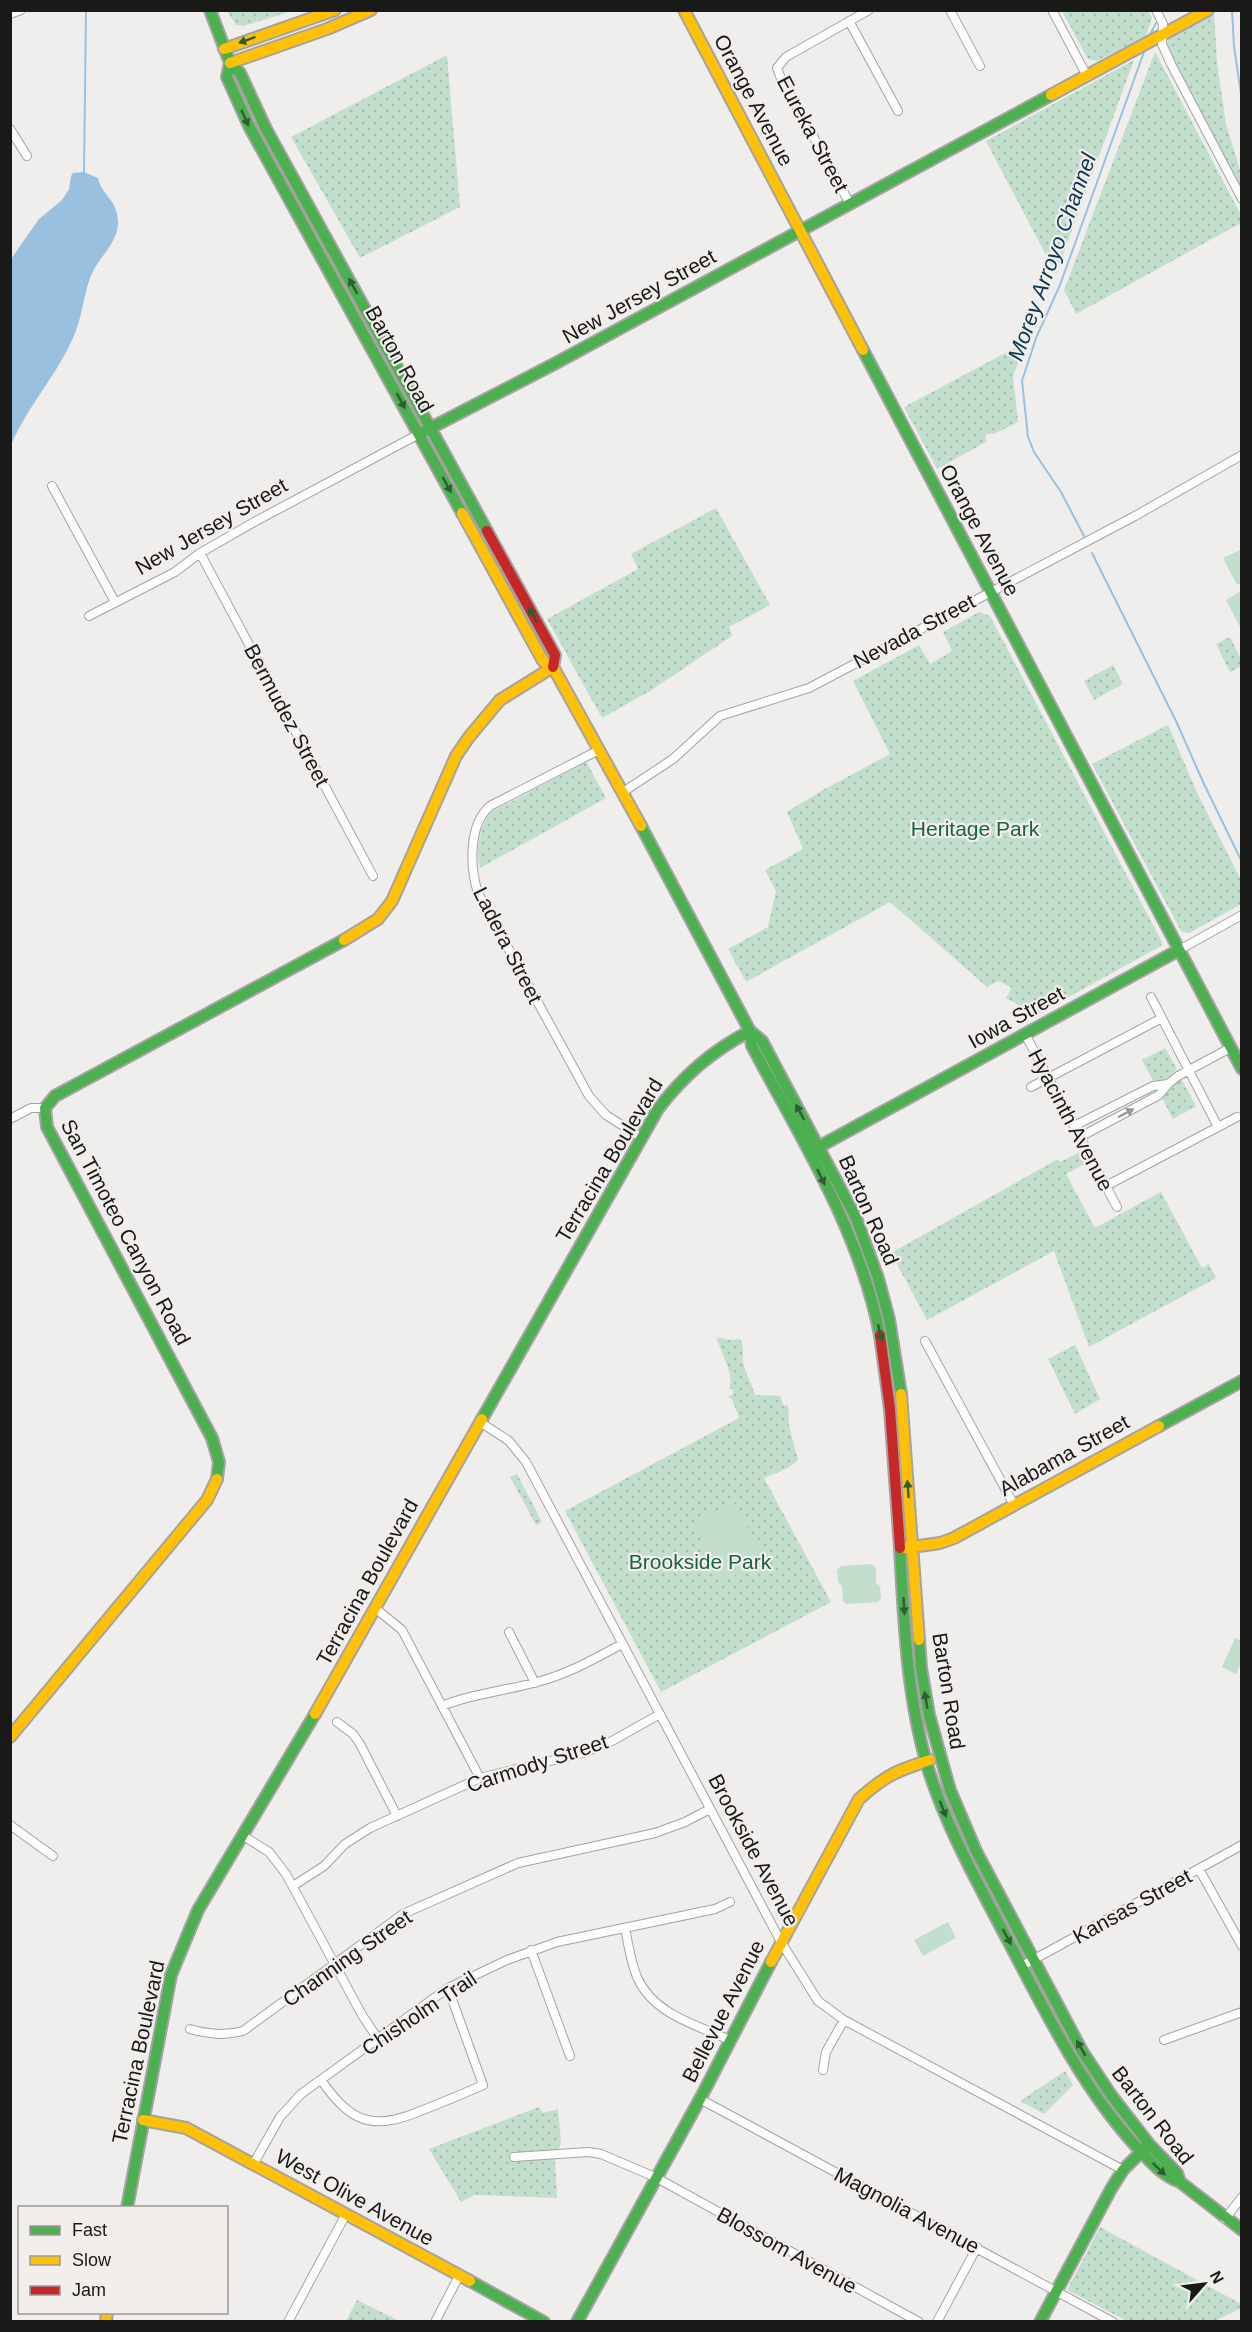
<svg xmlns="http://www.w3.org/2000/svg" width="1252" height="2332" font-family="Helvetica,sans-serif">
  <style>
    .grass { fill: url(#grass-dots) }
    .pitch { fill: #c2decc }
    .water { fill: #99c0de }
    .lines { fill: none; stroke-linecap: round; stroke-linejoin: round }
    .stream { stroke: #99c0de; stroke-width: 2 }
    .street-casing { stroke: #a4a3a2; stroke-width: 10 }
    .fast-casing { stroke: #a4a3a2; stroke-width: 14 }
    .slow-casing { stroke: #a4a3a2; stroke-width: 14 }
    .jam-casing { stroke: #a4a3a2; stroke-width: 14 }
    .street { stroke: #fdfcfc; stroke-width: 8 }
    .fast { stroke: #4caf50; stroke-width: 10 }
    .slow { stroke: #ffc107; stroke-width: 10 }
    .jam { stroke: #c62828; stroke-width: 10 }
    .oneway { fill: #305c31 }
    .oneway2 { fill: #969695 }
    .labels { text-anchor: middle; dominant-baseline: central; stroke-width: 4.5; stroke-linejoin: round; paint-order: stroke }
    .street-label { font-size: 21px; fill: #191918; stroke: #f1eeec }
    .park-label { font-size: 21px; fill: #19633f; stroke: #f1eeec }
    .water-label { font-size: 22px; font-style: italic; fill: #093754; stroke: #f1eeec }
  </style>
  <defs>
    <pattern id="grass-dots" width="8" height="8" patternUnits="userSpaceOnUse" patternTransform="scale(1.5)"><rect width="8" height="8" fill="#c2decc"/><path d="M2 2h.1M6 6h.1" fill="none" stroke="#a6beae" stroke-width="1.8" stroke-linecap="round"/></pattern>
  </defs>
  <rect width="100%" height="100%" fill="#f0eeed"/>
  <path class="grass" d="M 227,11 L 227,10 L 292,11 L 243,26 L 236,25 Z
    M 1062,11 L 1148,11 L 1152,18 L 1146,36 L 1097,61 L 1088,59 Z
    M 1214,12 L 1217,63 L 1226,124 L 1241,173 L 1241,193 L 1167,48 L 1168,38 L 1173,33 Z
    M 1155,52 L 1241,215 L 1241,223 L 1076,314 L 1064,290 Z
    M 447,55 L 460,207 L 360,258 L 291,137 Z
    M 1134,60 L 1056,274 L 986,141 Z
    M 1026,342 L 1013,376 L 1018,422 L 994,434 L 986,434 L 986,442 L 937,469 L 904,407 Z
    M 716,508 L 770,605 L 729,627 L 732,636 L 650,691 L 602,718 L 547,619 L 638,569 L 631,554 Z
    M 979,612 L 990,616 L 1162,942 L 1161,946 L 1036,1015 L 1006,998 L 1012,988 L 999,981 L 987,987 L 890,902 L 746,982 L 728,949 L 768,927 L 776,891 L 765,870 L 803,849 L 787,812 L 823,790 L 890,754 L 853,681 L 919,645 L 930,664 L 952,651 L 943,632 Z
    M 1230,637 L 1241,659 L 1242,666 L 1230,672 L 1216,644 Z
    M 1113,665 L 1123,684 L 1094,700 L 1084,681 Z
    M 1168,725 L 1199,797 L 1241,880 L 1241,904 L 1189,933 L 1181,931 L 1092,764 Z
    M 585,763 L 587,763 L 606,798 L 480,868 C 475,850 480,826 491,812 Z
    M 1165,1048 L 1177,1069 L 1165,1080 L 1153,1081 L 1142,1060 Z
    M 1181,1078 L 1196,1106 L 1173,1119 L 1162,1098 Z
    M 1082,1151 L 1088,1162 L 1066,1174 L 1095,1228 L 1161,1192 L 1202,1268 L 1209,1264 L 1216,1278 L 1089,1347 L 1054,1251 L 927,1320 L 891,1253 L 1058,1159 L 1060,1162 Z
    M 719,1337 L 728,1340 L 740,1339 C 745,1347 742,1353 743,1362 C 746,1373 752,1385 755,1395 L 780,1396 L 784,1406 L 788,1405 L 789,1426 L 798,1460 L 788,1468 L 764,1478 L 831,1602 L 661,1692 L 565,1511 L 739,1418 L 732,1399 L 728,1397 L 733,1394 L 733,1390 L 729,1388 C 736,1377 720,1352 717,1338 Z
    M 1075,1345 L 1100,1399 L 1075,1414 L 1048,1359 Z
    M 517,1474 L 542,1522 L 536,1525 L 510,1477 Z
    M 1065,2071 L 1073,2085 L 1044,2114 L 1020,2101 Z
    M 539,2107 L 543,2113 L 558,2109 L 561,2142 L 555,2159 L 557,2198 L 475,2195 L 461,2202 L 429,2149 Z
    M 1100,2227 L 1241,2304 L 1241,2308 L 1215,2321 L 1127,2321 L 1067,2290 Z
    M 357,2300 L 399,2321 L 346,2321 Z"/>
  <path class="pitch" d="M 1240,550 L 1241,583 L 1237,585 L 1223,558 Z
    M 1241,591 L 1241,629 L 1226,600 Z
    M 734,1502 L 764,1559 L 723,1582 L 693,1524 Z
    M 871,1564 L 876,1568 L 876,1583 L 880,1586 L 881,1598 L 878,1602 L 846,1604 L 843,1601 L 842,1586 L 838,1582 L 837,1570 L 841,1566 Z
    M 1235,1638 L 1242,1641 L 1241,1663 L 1236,1674 L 1222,1667 Z
    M 948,1922 L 956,1938 L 923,1956 L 914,1940 Z"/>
  <path class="water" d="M 84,172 L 98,178 C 101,195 118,199 118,223 C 118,241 101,256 93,271 C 84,290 83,314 75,333 C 59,373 28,405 11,445 L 11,259 L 39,219 L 62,200 L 69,189 L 71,176 L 73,173 Z"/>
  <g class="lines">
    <path class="stream" d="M 1232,10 L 1234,47 L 1242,100
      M 1149,37 L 1156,23
      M 84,173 L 86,10
      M 1084,536 L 1061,492 L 1034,452 L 1028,437 L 1022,381 L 1036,338 L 1060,285 L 1144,52
      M 1092,553 L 1176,721 L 1204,784 L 1242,862"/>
    <g class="street-casing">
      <path id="street" d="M 950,10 L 980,66
        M 1052,10 L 1087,76
        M 1156,10 L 1163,24 L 1162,44 L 1171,64 L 1242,199
        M 10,14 L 21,10
        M 849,21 L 898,111
        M 10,129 L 27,156
        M 850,204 L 780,76 L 777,68 L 786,57 L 869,10
        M 52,486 L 115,602
        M 200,553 L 373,876
        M 89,616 L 175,572 L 200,553 L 256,521 L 419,434
        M 599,750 L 490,806 C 468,825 470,868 478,893 L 589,1096 L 606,1115 L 642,1138
        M 623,792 L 673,759 L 720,716 L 809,688 L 1135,516 L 1242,455
        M 1179,950 L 1242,915
        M 1151,997 L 1218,1127
        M 1025,1034 L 1117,1207
        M 1031,1087 L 1162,1018
        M 10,1119 L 31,1108 L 45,1108
        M 1074,1126 L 1153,1086 L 1168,1084
        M 1080,1137 L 1159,1095 L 1168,1084 L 1178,1076 L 1230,1048
        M 1106,1186 L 1237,1117
        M 925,1341 L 1014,1505
        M 480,1422 L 509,1441 L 526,1462 L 781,1942 L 818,2001 L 844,2020 L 1123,2170
        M 375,1608 L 402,1630 L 480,1778
        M 509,1632 L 535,1683
        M 442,1706 C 473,1693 506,1691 537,1682 C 568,1674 594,1659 622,1644
        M 337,1722 L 353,1734 L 360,1744 L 397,1816
        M 10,1825 L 53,1856
        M 242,1835 L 269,1852 L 286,1874 L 362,2015 L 378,2039
        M 1199,1869 L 1242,1946
        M 293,1886 L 324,1866 L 345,1844 L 370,1828 L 480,1778 L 583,1753 L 612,1741 L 660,1714
        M 625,1928 C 628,1944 631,1962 637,1977 C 653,2014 696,2025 730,2040
        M 531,1950 L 570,2056
        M 1022,1966 L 1242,1845
        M 190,2029 C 208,2034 224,2036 243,2031 L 403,1914 L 518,1863 L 655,1833 L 685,1822 L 710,1809
        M 1164,2040 L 1242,2012
        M 823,2070 L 826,2052 L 844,2020
        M 321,2080 C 352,2124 373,2131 423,2110 C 443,2102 463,2094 483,2085 L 448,1988
        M 700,2099 L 1113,2322
        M 514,2157 L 588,2152 L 601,2154 L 655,2177 L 919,2322
        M 254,2163 L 280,2117 L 301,2094 L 448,1988 L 507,1960 L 557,1942 L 715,1909 L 730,1902
        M 1225,2219 L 1242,2197
        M 288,2322 L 346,2214
        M 435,2322 L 459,2276
        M 937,2322 L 977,2247"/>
    </g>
    <g class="fast-casing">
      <path id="fast" d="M 210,10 L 230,63 L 240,73 L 266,129 L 487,531
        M 230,63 L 227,77 L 249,126 L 462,513
        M 863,350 L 1242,1069
        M 419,434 L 556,363 L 1051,95
        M 641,826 L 750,1031 L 752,1046 C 801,1138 860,1231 880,1335
        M 750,1031 L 762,1041 L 856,1218 L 878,1278 L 889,1319 L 901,1394
        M 813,1150 L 1179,950
        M 482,1419 L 658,1109 C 684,1075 712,1051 750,1031
        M 1159,1426 L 1242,1381
        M 217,1479 L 219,1462 L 212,1438 L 47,1127 L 45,1108 L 55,1096 L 344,940
        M 900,1548 C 904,1621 907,1698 928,1768 C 946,1826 976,1879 1004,1933 C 1043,2006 1079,2083 1135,2145 C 1148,2159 1161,2175 1180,2182
        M 919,1640 L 921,1668 L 929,1715 L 950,1790 L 976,1851 L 1082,2051 L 1111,2095 L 1149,2144 L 1177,2173 L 1180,2182
        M 1180,2182 L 1242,2230
        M 127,2208 L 171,1975 L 198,1910 L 315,1714
        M 470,2281 L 544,2322
        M 577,2322 L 700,2099 L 771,1962
        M 1040,2322 L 1111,2189 L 1123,2170 L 1145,2148"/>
    </g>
    <g class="slow-casing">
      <path id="slow" d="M 684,10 L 863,350
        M 224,49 L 335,10
        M 230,63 L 327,29 L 371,10
        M 1051,95 L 1208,10
        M 462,513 L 543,661 L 553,667 L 641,826
        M 344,940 L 378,919 L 392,901 L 456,756 L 469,737 L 500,700 L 553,667
        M 901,1394 L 919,1640
        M 905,1548 L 940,1543 L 954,1538 L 1159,1426
        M 315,1714 L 482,1419
        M 10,1737 L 207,1500 L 217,1479
        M 771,1962 L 859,1799 C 886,1775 896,1771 930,1760
        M 143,2120 L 186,2128 L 470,2281
        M 106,2322 L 107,2312"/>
    </g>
    <g class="jam-casing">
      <path id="jam" d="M 487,531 L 555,655 L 553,667
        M 880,1335 L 890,1409 L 900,1548"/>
    </g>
    <use href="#street" class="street"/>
    <use href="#fast" class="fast"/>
    <use href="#slow" class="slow"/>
    <use href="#jam" class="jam"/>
  </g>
  <defs><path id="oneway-solid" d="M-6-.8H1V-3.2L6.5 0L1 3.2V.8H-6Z" transform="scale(1.5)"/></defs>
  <g class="oneway">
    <use href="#oneway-solid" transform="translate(247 40) rotate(160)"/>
    <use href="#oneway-solid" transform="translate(245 118) rotate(66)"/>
    <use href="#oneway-solid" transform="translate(353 286) rotate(-119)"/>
    <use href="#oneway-solid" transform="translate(401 401) rotate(61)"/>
    <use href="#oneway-solid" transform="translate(447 485) rotate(61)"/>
    <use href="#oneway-solid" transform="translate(533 615) rotate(-119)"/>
    <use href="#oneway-solid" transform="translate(800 1112) rotate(-118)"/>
    <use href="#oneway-solid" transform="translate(821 1177) rotate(64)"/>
    <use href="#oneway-solid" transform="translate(880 1333) rotate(77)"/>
    <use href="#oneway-solid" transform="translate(908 1489) rotate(-94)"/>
    <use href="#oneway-solid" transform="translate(904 1606) rotate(86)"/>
    <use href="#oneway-solid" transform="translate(926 1700) rotate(-100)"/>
    <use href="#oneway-solid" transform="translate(943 1809) rotate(69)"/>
    <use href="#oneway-solid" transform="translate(1007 1937) rotate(62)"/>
    <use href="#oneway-solid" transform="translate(1081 2048) rotate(-120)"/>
    <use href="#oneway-solid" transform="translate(1159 2169) rotate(44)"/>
  </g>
  <use class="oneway2" href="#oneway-solid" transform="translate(1126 1113) rotate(-28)"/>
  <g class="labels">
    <g class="street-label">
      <text transform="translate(754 100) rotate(62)">Orange Avenue</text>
      <text transform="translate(813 134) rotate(62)">Eureka Street</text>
      <text transform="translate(639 296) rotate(-29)">New Jersey Street</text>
      <text transform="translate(400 359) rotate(61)">Barton Road</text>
      <text transform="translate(211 526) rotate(-30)">New Jersey Street</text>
      <text transform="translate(980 530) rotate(62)">Orange Avenue</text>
      <text transform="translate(914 631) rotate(-28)">Nevada Street</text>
      <text transform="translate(287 715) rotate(62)">Bermudez Street</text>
      <text transform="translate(508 945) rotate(63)">Ladera Street</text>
      <text transform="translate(1016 1017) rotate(-29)">Iowa Street</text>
      <text transform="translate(1071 1120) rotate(62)">Hyacinth Avenue</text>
      <text transform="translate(609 1160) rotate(-59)">Terracina Boulevard</text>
      <text transform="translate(869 1210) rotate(66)">Barton Road</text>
      <text transform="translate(126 1232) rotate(62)">San Timoteo Canyon Road</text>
      <text transform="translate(1064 1455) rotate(-29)">Alabama Street</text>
      <text transform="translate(367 1582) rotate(-61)">Terracina Boulevard</text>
      <text transform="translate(949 1691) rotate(81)">Barton Road</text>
      <text transform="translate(537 1763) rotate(-18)">Carmody Street</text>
      <text transform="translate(754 1850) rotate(62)">Brookside Avenue</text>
      <text transform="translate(1132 1906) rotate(-29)">Kansas Street</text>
      <text transform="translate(347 1958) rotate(-35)">Channing Street</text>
      <text transform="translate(723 2011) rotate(-63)">Bellevue Avenue</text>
      <text transform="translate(419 2013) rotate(-34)">Chisholm Trail</text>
      <text transform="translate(138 2052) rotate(-78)">Terracina Boulevard</text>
      <text transform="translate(1153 2115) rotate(52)">Barton Road</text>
      <text transform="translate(355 2197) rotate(29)">West Olive Avenue</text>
      <text transform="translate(907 2210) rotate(28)">Magnolia Avenue</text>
      <text transform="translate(787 2250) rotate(29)">Blossom Avenue</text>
    </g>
    <g class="park-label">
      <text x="975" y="828">Heritage Park</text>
      <text x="700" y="1561">Brookside Park</text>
    </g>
    <g class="water-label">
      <text transform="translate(1052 257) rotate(-70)">Morey Arroyo Channel</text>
    </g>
  </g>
  <rect width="1252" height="2332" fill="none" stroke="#191918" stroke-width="24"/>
  <rect x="18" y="2206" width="210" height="108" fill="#f1eeec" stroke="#9b9997" stroke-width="1.5"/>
  <rect x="30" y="2226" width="30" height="9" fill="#4caf50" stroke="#9b9997" stroke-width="1.5"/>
  <text x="72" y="2236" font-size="18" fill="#191918">Fast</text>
  <rect x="30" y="2256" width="30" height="9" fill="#ffc107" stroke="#9b9997" stroke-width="1.5"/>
  <text x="72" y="2266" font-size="18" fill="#191918">Slow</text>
  <rect x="30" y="2286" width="30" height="9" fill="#c62828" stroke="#9b9997" stroke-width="1.5"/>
  <text x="72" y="2296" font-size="18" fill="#191918">Jam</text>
  <g transform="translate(1204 2284) rotate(62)" stroke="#f1eeec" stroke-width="4.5" paint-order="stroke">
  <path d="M0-4.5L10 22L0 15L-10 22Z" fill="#191918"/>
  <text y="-9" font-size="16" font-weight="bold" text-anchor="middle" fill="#191918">N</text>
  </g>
</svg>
